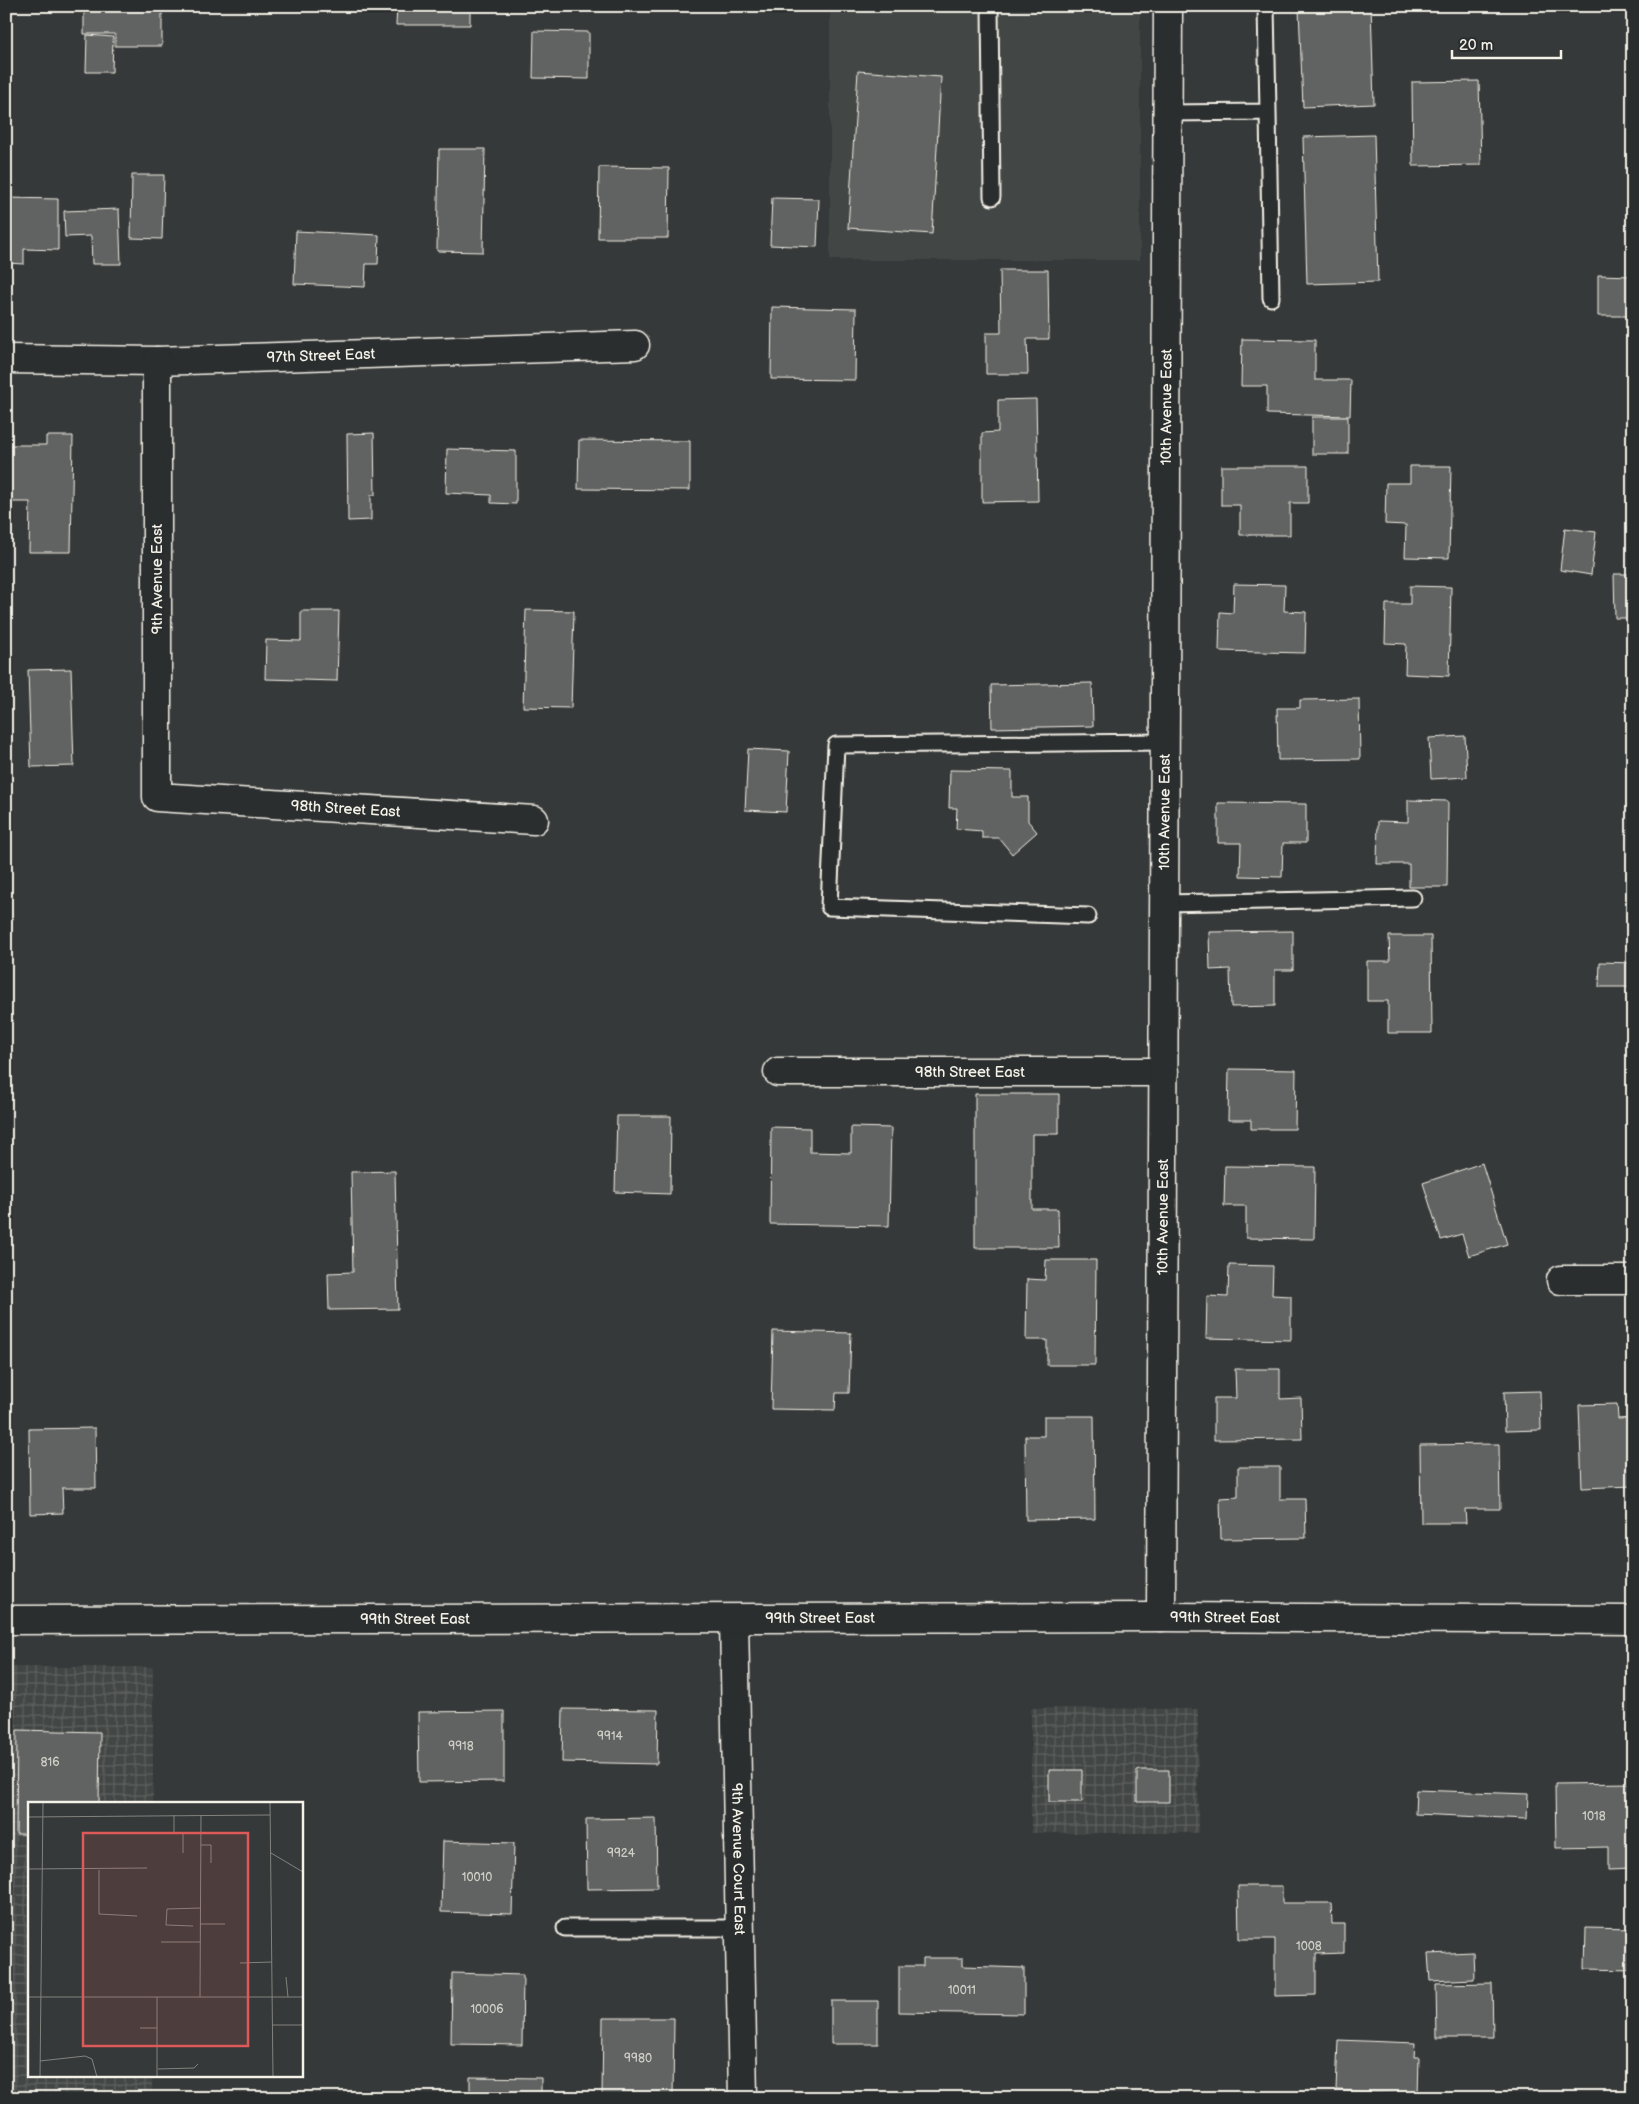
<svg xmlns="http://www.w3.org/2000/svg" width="1639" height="2104" font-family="'Balsamiq Sans',sans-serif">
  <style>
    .built { fill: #434645 }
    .industrial { fill: url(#industrial-grid) }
    .building { fill: #616362; stroke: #f4f1e8 }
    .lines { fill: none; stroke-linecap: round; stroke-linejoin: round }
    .service-casing { stroke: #f4f1e8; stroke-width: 19 }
    .minor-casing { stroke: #f4f1e8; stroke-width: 31 }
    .tertiary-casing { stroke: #f4f1e8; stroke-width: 31 }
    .service { stroke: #2a2d2e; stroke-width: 15 }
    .minor { stroke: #2a2d2e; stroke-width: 28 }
    .tertiary { stroke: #2a2d2e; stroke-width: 28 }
    .labels { text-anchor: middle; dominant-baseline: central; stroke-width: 5; stroke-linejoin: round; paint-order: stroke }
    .number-label { font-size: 12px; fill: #cfcec6 }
    .street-label { font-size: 15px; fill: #f4f1e8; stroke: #2a2d2e }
    .inset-road { fill: none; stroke: #82837f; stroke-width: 1 }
    .view { fill: #de5a58; fill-opacity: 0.15; stroke: #de5a58; stroke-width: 2.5 }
    .inset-edge { fill: none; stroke: #f4f1e8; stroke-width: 2.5 }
  </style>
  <defs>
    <pattern id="industrial-grid" width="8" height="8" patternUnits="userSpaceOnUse" patternTransform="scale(1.25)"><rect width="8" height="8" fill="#434645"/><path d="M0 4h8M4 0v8" fill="none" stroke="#5f6160"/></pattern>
  </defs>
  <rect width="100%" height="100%" fill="#363939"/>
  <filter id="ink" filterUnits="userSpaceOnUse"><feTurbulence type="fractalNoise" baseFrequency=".02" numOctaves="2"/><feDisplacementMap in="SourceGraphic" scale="10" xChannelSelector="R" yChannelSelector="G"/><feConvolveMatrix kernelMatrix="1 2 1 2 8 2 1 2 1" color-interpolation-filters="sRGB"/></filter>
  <g filter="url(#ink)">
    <path class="built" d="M 830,6 L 1140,6 L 1140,260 L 830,260 Z"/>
    <path class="industrial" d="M 6,1667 L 153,1667 L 153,1803 L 29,1803 L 29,2075 L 152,2075 L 152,2098 L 6,2098 Z
      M 1031,1708 L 1198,1709 L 1198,1833 L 1031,1833 Z"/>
    <path class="building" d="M 84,6 L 162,6 L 162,46 L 115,46 L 115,34 L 84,34 Z
      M 397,6 L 470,6 L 470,25 L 396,25 Z
      M 577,6 L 663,6 L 663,8 L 577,9 Z
      M 1371,6 L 1374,104 L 1303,107 L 1299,9 Z
      M 534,31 L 589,32 L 589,79 L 533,78 Z
      M 87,35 L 113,37 L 112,72 L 86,72 Z
      M 858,71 L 941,77 L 932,234 L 848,228 Z
      M 1479,81 L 1481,165 L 1413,166 L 1412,82 Z
      M 1374,135 L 1378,282 L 1307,284 L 1303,137 Z
      M 439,149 L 485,149 L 483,252 L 437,251 Z
      M 599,167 L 669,168 L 668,238 L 598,238 Z
      M 132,175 L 164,175 L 162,239 L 131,238 Z
      M 6,198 L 58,199 L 58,250 L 24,249 L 24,264 L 6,263 Z
      M 772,198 L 819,199 L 817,247 L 770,245 Z
      M 119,209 L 121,264 L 92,264 L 91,236 L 65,237 L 64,211 Z
      M 296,231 L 379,235 L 378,264 L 366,264 L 365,287 L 294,284 Z
      M 1000,270 L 1048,270 L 1049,339 L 1027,339 L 1028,374 L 986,374 L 986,333 L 1001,333 Z
      M 1598,275 L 1633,276 L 1633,316 L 1598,316 Z
      M 772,307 L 856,309 L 855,380 L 771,379 Z
      M 1242,339 L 1315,340 L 1315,380 L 1351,380 L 1350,416 L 1267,414 L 1267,386 L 1241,386 Z
      M 1036,399 L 1038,501 L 982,502 L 982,433 L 998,432 L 998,400 Z
      M 1312,417 L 1348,417 L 1348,454 L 1312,454 Z
      M 374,433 L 375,495 L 371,495 L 371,520 L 348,521 L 347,434 Z
      M 46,436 L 73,436 L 71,552 L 29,552 L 30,502 L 6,502 L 6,445 L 46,445 Z
      M 579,440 L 690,441 L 690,490 L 578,489 Z
      M 447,449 L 516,451 L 516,504 L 491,503 L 491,495 L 446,493 Z
      M 1221,466 L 1308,466 L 1308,503 L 1290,503 L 1290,535 L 1240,535 L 1240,505 L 1221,505 Z
      M 1410,466 L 1451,466 L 1449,558 L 1405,557 L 1406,525 L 1385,524 L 1386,483 L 1410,483 Z
      M 1565,528 L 1596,532 L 1591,575 L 1560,570 Z
      M 1614,574 L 1633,574 L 1633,618 L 1615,618 Z
      M 1234,584 L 1285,585 L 1284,611 L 1306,612 L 1305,653 L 1219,651 L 1220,612 L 1233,613 Z
      M 1410,586 L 1451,587 L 1449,676 L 1405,674 L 1406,644 L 1385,643 L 1386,604 L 1410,604 Z
      M 526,610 L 574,611 L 571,708 L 523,707 Z
      M 301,611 L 339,611 L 337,681 L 265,679 L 266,640 L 301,641 Z
      M 71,669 L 74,766 L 31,767 L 28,670 Z
      M 1092,683 L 1093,726 L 992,728 L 991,685 Z
      M 1359,699 L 1360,759 L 1278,760 L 1277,708 L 1300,708 L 1300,700 Z
      M 1465,736 L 1467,777 L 1431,779 L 1429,738 Z
      M 748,749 L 789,751 L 786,812 L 745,810 Z
      M 950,770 L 1012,771 L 1012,797 L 1028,797 L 1028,821 L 1037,832 L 1012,854 L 999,838 L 982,838 L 982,831 L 956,829 L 957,808 L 949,808 Z
      M 1408,800 L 1448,801 L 1447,887 L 1409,887 L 1409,864 L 1377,864 L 1378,821 L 1408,822 Z
      M 1218,803 L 1306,804 L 1306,843 L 1283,843 L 1282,877 L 1240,876 L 1241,843 L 1218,843 Z
      M 1293,931 L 1293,970 L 1275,970 L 1275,1006 L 1231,1007 L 1230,969 L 1210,970 L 1209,932 Z
      M 1389,936 L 1431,936 L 1432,1033 L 1388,1033 L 1388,1001 L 1367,1001 L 1367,961 L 1390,961 Z
      M 1600,962 L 1633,963 L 1633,987 L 1599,987 Z
      M 1229,1069 L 1296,1070 L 1295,1129 L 1251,1129 L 1251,1120 L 1228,1120 Z
      M 975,1094 L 1059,1094 L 1059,1134 L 1032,1134 L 1032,1209 L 1058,1209 L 1059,1248 L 975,1248 Z
      M 617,1116 L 671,1116 L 670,1194 L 615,1192 Z
      M 771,1127 L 810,1128 L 810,1152 L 851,1153 L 851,1127 L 891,1128 L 889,1226 L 770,1224 Z
      M 1482,1163 L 1507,1244 L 1469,1256 L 1462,1234 L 1441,1240 L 1423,1183 Z
      M 1225,1166 L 1315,1167 L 1314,1239 L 1246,1238 L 1246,1206 L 1224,1206 Z
      M 395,1171 L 398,1309 L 329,1310 L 328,1273 L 353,1272 L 351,1172 Z
      M 1046,1260 L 1096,1260 L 1095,1365 L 1047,1365 L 1047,1340 L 1026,1340 L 1027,1279 L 1045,1280 Z
      M 1229,1265 L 1273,1266 L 1272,1295 L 1291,1296 L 1291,1340 L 1206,1338 L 1207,1296 L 1228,1297 Z
      M 773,1331 L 851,1333 L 849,1393 L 836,1393 L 835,1410 L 771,1409 Z
      M 1235,1369 L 1280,1369 L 1280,1399 L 1301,1398 L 1302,1439 L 1214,1440 L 1214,1398 L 1236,1398 Z
      M 1540,1391 L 1541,1430 L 1505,1431 L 1504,1392 Z
      M 1617,1404 L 1618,1419 L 1633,1418 L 1633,1486 L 1582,1488 L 1579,1405 Z
      M 1044,1416 L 1094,1416 L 1095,1519 L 1026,1520 L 1025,1436 L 1044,1436 Z
      M 95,1428 L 96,1488 L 62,1488 L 63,1513 L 30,1514 L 29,1429 Z
      M 1499,1444 L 1500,1509 L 1465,1509 L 1466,1523 L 1421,1523 L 1420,1445 Z
      M 1238,1467 L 1280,1467 L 1280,1499 L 1305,1499 L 1306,1538 L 1221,1539 L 1220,1498 L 1238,1497 Z
      M 563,1709 L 658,1710 L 657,1764 L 562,1762 Z
      M 504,1711 L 504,1781 L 419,1782 L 418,1712 Z
      M 17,1730 L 100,1732 L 99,1803 L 29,1803 L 29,1834 L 16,1834 Z
      M 1049,1770 L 1082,1770 L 1082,1802 L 1049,1802 Z
      M 1137,1770 L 1169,1770 L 1169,1802 L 1137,1802 Z
      M 1633,1783 L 1633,1869 L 1609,1870 L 1609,1847 L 1556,1848 L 1555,1784 Z
      M 1416,1790 L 1528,1794 L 1527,1819 L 1415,1814 Z
      M 656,1818 L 657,1888 L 587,1889 L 586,1819 Z
      M 443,1841 L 514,1843 L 512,1914 L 441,1912 Z
      M 1238,1886 L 1282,1886 L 1282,1903 L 1331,1903 L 1332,1924 L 1344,1924 L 1344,1953 L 1316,1954 L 1316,1995 L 1275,1996 L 1275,1939 L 1239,1939 Z
      M 1586,1928 L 1633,1929 L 1633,1970 L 1585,1969 Z
      M 1473,1952 L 1474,1979 L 1430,1981 L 1428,1954 Z
      M 923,1958 L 963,1958 L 963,1966 L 1024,1968 L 1024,2014 L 899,2012 L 899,1966 L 923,1966 Z
      M 452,1973 L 523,1975 L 522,2045 L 451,2044 Z
      M 1492,1983 L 1493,2038 L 1437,2038 L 1436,1984 Z
      M 831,2001 L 878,2001 L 878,2044 L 831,2044 Z
      M 603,2018 L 674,2018 L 673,2098 L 602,2098 Z
      M 1338,2040 L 1415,2043 L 1414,2057 L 1419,2057 L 1418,2095 L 1336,2090 Z
      M 470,2077 L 541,2078 L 541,2098 L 470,2098 Z"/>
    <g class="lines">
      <g class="service-casing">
        <path id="service" d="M 990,6 L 992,197
          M 1266,6 L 1268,112
          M 1167,113 L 1268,112 L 1271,298
          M 1165,903 L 1413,898
          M 1088,916 L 829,907 L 836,745 L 1166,742
          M 565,1928 L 740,1928"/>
      </g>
      <g class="minor-casing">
        <g id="minor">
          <path id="s1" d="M 6,359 L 157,361 L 635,345"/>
          <path id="s2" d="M 157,361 L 157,797 L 534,820"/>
          <path id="s3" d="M 778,1072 L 1164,1072"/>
          <path d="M 1561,1280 L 1633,1280"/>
          <path id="s4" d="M 1161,1617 L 1168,6"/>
          <path id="s5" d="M 734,1619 L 743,2098"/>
        </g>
      </g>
      <g class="tertiary-casing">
        <g id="tertiary">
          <path id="s6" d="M 6,1620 L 1161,1617 L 1633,1620"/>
        </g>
      </g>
      <use href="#service" class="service"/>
      <use href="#minor" class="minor"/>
      <use href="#tertiary" class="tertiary"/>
    </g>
  </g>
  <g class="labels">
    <g class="number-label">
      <text x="610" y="1736">9914</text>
      <text x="461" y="1746">9918</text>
      <text x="50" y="1762">816</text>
      <text x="1594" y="1816">1018</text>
      <text x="621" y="1853">9924</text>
      <text x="477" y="1877">10010</text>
      <text x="1309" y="1946">1008</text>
      <text x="962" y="1990">10011</text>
      <text x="487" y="2009">10006</text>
      <text x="638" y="2058">9980</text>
    </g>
    <g class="street-label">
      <text stroke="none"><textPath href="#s1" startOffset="315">97th Street East</textPath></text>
      <text stroke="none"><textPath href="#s4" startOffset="1210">10th Avenue East</textPath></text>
      <text transform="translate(157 579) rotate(-90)">9th Avenue East</text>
      <text stroke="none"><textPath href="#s2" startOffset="625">98th Street East</textPath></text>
      <text stroke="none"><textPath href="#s4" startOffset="805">10th Avenue East</textPath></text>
      <text stroke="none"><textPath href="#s3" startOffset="192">98th Street East</textPath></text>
      <text stroke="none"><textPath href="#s4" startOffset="400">10th Avenue East</textPath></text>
      <text stroke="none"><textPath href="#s6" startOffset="1219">99th Street East</textPath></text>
      <text stroke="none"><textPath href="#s6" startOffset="409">99th Street East</textPath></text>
      <text stroke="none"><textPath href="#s6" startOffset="814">99th Street East</textPath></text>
      <text stroke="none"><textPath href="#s5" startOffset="240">9th Avenue Court East</textPath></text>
    </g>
  </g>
  <g transform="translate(28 1802)">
    <rect width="275" height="275" fill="#363939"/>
    <path class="inset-road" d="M 242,0 L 245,275M 146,13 L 146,31 L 155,31 L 155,51M 0,15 L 242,13M 173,43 L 183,43 L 183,61M 243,51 L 275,70M 0,67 L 119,66M 71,68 L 71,112 L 109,114M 172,122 L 197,122M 165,124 L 138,123 L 139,107 L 173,106M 133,140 L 172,140M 212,161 L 244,160M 258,175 L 260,195M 0,195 L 275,195M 129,195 L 129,275M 172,195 L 173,13M 244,223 L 275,223M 112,226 L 129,226M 12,259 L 57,254 L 64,257 L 69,275M 130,267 L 166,266 L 170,262M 12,275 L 15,0"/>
    <path class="view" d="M 55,31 L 220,31 L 220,244 L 55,244 Z"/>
    <rect width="275" height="275" class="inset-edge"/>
  </g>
  <rect width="1639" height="2104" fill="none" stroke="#2a2d2e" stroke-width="25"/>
  <rect x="12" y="12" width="1614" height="2079" fill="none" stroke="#f4f1e8" stroke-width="2" filter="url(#ink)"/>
  <path d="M1452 50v8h109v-8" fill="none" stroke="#f4f1e8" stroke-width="2.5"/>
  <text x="1459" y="50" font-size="15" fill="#f4f1e8" stroke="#2a2d2e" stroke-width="4" paint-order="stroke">20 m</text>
</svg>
